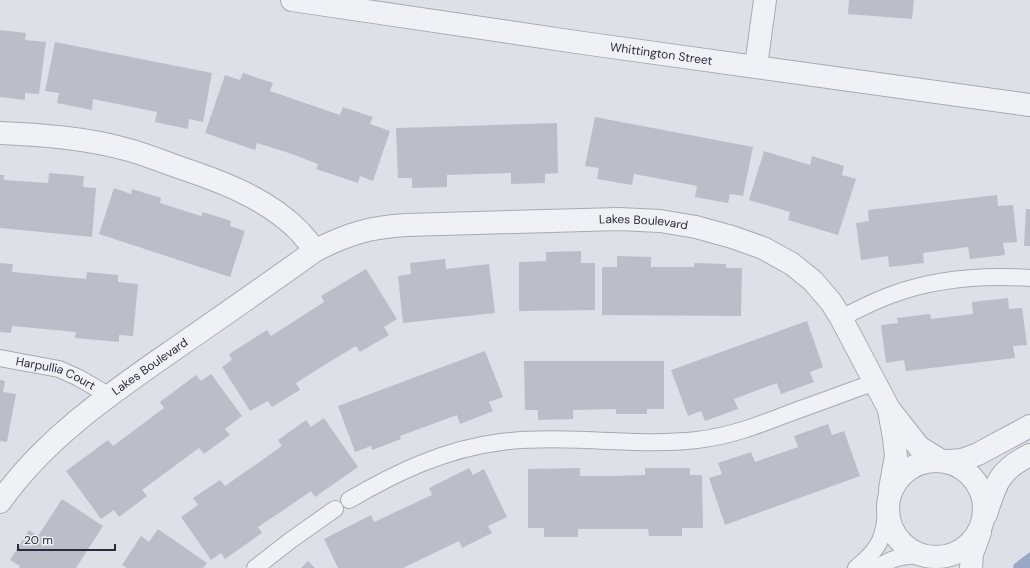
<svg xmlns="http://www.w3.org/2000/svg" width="1030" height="568" font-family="'DM Sans',sans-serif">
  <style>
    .water { fill: #9aa8c5 }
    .building { fill: #bbbec9 }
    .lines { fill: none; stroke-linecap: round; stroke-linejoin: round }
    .lane-casing { stroke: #a7aab3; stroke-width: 18 }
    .street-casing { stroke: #a7aab3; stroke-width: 24 }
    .lane { stroke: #f0f1f5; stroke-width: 16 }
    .street { stroke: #f0f1f5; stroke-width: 22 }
    .labels { text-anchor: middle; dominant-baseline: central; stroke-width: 3; stroke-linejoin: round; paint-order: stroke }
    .street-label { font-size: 12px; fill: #282c3c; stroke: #edeff4 }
  </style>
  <rect width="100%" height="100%" fill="#dde0e6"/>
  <path class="water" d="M 1030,552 L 1030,568 L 1013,568 L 1014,564 Z"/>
  <path class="building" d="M 849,0 L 914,0 L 912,19 L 848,14 Z
    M 0,30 L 26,33 L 25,40 L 46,42 L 39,94 L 25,93 L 25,100 L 0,97 Z
    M 55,42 L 212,73 L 203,122 L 189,119 L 188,129 L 155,122 L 157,112 L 93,99 L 92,110 L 57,103 L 59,93 L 45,91 Z
    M 243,73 L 273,83 L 270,91 L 340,115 L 343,107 L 373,117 L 370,124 L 390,131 L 373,181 L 360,176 L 358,183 L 316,169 L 318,164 L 292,154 L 257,143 L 255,150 L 205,133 L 225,75 L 240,80 Z
    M 595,117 L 753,147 L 743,196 L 730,194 L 728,203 L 695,197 L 697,186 L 666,180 L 634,174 L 632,185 L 597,179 L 599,168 L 585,166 Z
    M 557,123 L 558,173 L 545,174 L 545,183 L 511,184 L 511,173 L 447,175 L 447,187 L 412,188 L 412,178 L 398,178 L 396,128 Z
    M 764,151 L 810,165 L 812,156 L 844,166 L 842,175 L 856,179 L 838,235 L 788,220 L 790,212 L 749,200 Z
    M 49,173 L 84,176 L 83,187 L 96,188 L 92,237 L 0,228 L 0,175 L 4,175 L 4,180 L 48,183 Z
    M 114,188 L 131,194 L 132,189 L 161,198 L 160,203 L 201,216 L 203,212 L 231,221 L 230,226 L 245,231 L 230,277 L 99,234 Z
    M 997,195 L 998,206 L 1013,205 L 1017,242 L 1003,243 L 1005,255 L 970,259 L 968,247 L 923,253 L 924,263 L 889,267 L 888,256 L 861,260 L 856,223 L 869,221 L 868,210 Z
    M 1026,209 L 1030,209 L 1030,246 L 1024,246 Z
    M 581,251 L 581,263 L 595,263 L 595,310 L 519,311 L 519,262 L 546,261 L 546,252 Z
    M 617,256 L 651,257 L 651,267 L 694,267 L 694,263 L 726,264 L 726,268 L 742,268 L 741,316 L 602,315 L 602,267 L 617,267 Z
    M 445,259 L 446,269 L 489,264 L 495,313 L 403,323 L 398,276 L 411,274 L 410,263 Z
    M 0,263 L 13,264 L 12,272 L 86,279 L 87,272 L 118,275 L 118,282 L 138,284 L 133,336 L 119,335 L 119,342 L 75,338 L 76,332 L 12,326 L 11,333 L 0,332 Z
    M 366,269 L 397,319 L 384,327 L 389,335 L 360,352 L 356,346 L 326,364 L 296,383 L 300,390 L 272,407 L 268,401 L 250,411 L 222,367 L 232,360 L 229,354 L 267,330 L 271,336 L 324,302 L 321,296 Z
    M 1008,298 L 1009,309 L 1022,308 L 1027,345 L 1013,346 L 1015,358 L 906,371 L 904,360 L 886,363 L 881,325 L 898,323 L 897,318 L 930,314 L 931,319 L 973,314 L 972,302 Z
    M 807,321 L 823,367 L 810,372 L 814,382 L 781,394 L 777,383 L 734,399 L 738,409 L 705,421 L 701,411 L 688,416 L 671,370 Z
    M 485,351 L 503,397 L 489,402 L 493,411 L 460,424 L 457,415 L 400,436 L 401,439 L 372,450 L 371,446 L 355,452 L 338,406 Z
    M 524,361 L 664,361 L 664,409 L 647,409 L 647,414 L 616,414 L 616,409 L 573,410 L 573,419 L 538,420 L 538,410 L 525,410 Z
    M 211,374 L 242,416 L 225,429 L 230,435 L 204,454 L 199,448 L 142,490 L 147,496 L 119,517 L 114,510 L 101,519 L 66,471 L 108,440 L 113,446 L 164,408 L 160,402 L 196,375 L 201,381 Z
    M 0,380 L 5,381 L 3,392 L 16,394 L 7,442 L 0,441 Z
    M 324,418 L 358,467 L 315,497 L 311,491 L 285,509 L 258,527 L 262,533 L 225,559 L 221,553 L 211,560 L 181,517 L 198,505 L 193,498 L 220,480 L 225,486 L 282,446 L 278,440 L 306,420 L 311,427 Z
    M 828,424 L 832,435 L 844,431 L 860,476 L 725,525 L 709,478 L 722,474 L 718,463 L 751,452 L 755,462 L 798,447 L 794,436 Z
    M 469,468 L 473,475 L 484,469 L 507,517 L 488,526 L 492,533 L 462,548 L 459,541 L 403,568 L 338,568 L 324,539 L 371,515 L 374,522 L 432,495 L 429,488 Z
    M 580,468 L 580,476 L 612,476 L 645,475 L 645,468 L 690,468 L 690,475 L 702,475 L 703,528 L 682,528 L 682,536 L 649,536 L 648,529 L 578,529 L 578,537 L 544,537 L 544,528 L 528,528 L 528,469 Z
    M 62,499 L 103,526 L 76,568 L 19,568 L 20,566 L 10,560 L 29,530 L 38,536 Z
    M 158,529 L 207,563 L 203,568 L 127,568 L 122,565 L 141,536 L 149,542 Z
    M 308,561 L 315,568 L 301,568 Z"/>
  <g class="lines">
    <g class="lane-casing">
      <g id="lane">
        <path d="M 841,318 C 857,310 874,301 891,295 C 936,278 983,275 1030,278"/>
        <path id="s1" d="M 0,358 L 59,369 L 79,378 L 108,395"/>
        <path d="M 349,500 C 397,472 445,449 501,442 C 566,434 632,447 697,440 C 731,436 759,425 790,413 C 818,403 847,392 875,382"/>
        <path d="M 255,568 L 291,540 L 335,509"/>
        <path d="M 856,568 C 881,548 884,537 887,506"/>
        <path d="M 877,568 C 893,557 903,556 922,555"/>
      </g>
    </g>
    <g class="street-casing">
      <g id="street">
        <path id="s2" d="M 292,0 L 583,43 L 1030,105"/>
        <path d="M 756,66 L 765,0"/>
        <path d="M 0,133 C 44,135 87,138 129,150 C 147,155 164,162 181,168 C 223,182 268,199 300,232 C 305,238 310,244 316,250"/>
        <path d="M 889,410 L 894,438 L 896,456 L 890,489"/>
        <circle cx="936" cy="509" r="48"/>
        <path d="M 948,461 L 962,460 L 978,454 L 1030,426"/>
        <path id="s3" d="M 0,502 C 46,436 116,390 182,344 C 227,313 271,282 316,250 C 348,234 370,227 406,225 L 619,219 L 660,221 L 696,227 L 732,237 L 763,248 L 792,264 L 813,281 L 831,302 L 841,318 L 889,409 L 919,447 L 940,460"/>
        <path d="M 986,514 C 996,483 999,470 1030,455"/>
        <path d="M 971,568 L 972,554 L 980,532"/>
      </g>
    </g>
    <use href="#lane" class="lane"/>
    <use href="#street" class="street"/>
  </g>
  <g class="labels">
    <g class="street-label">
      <text stroke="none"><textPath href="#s2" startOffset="373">Whittington Street</textPath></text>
      <text stroke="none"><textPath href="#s3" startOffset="738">Lakes Boulevard</textPath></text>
      <text stroke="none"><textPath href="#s3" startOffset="203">Lakes Boulevard</textPath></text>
      <text stroke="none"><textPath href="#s1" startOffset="58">Harpullia Court</textPath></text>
    </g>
  </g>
  <path d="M18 544v6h97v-6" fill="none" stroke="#282c3c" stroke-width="2"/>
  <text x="24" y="544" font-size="12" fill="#282c3c" stroke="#edeff4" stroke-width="3" paint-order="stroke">20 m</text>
</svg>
